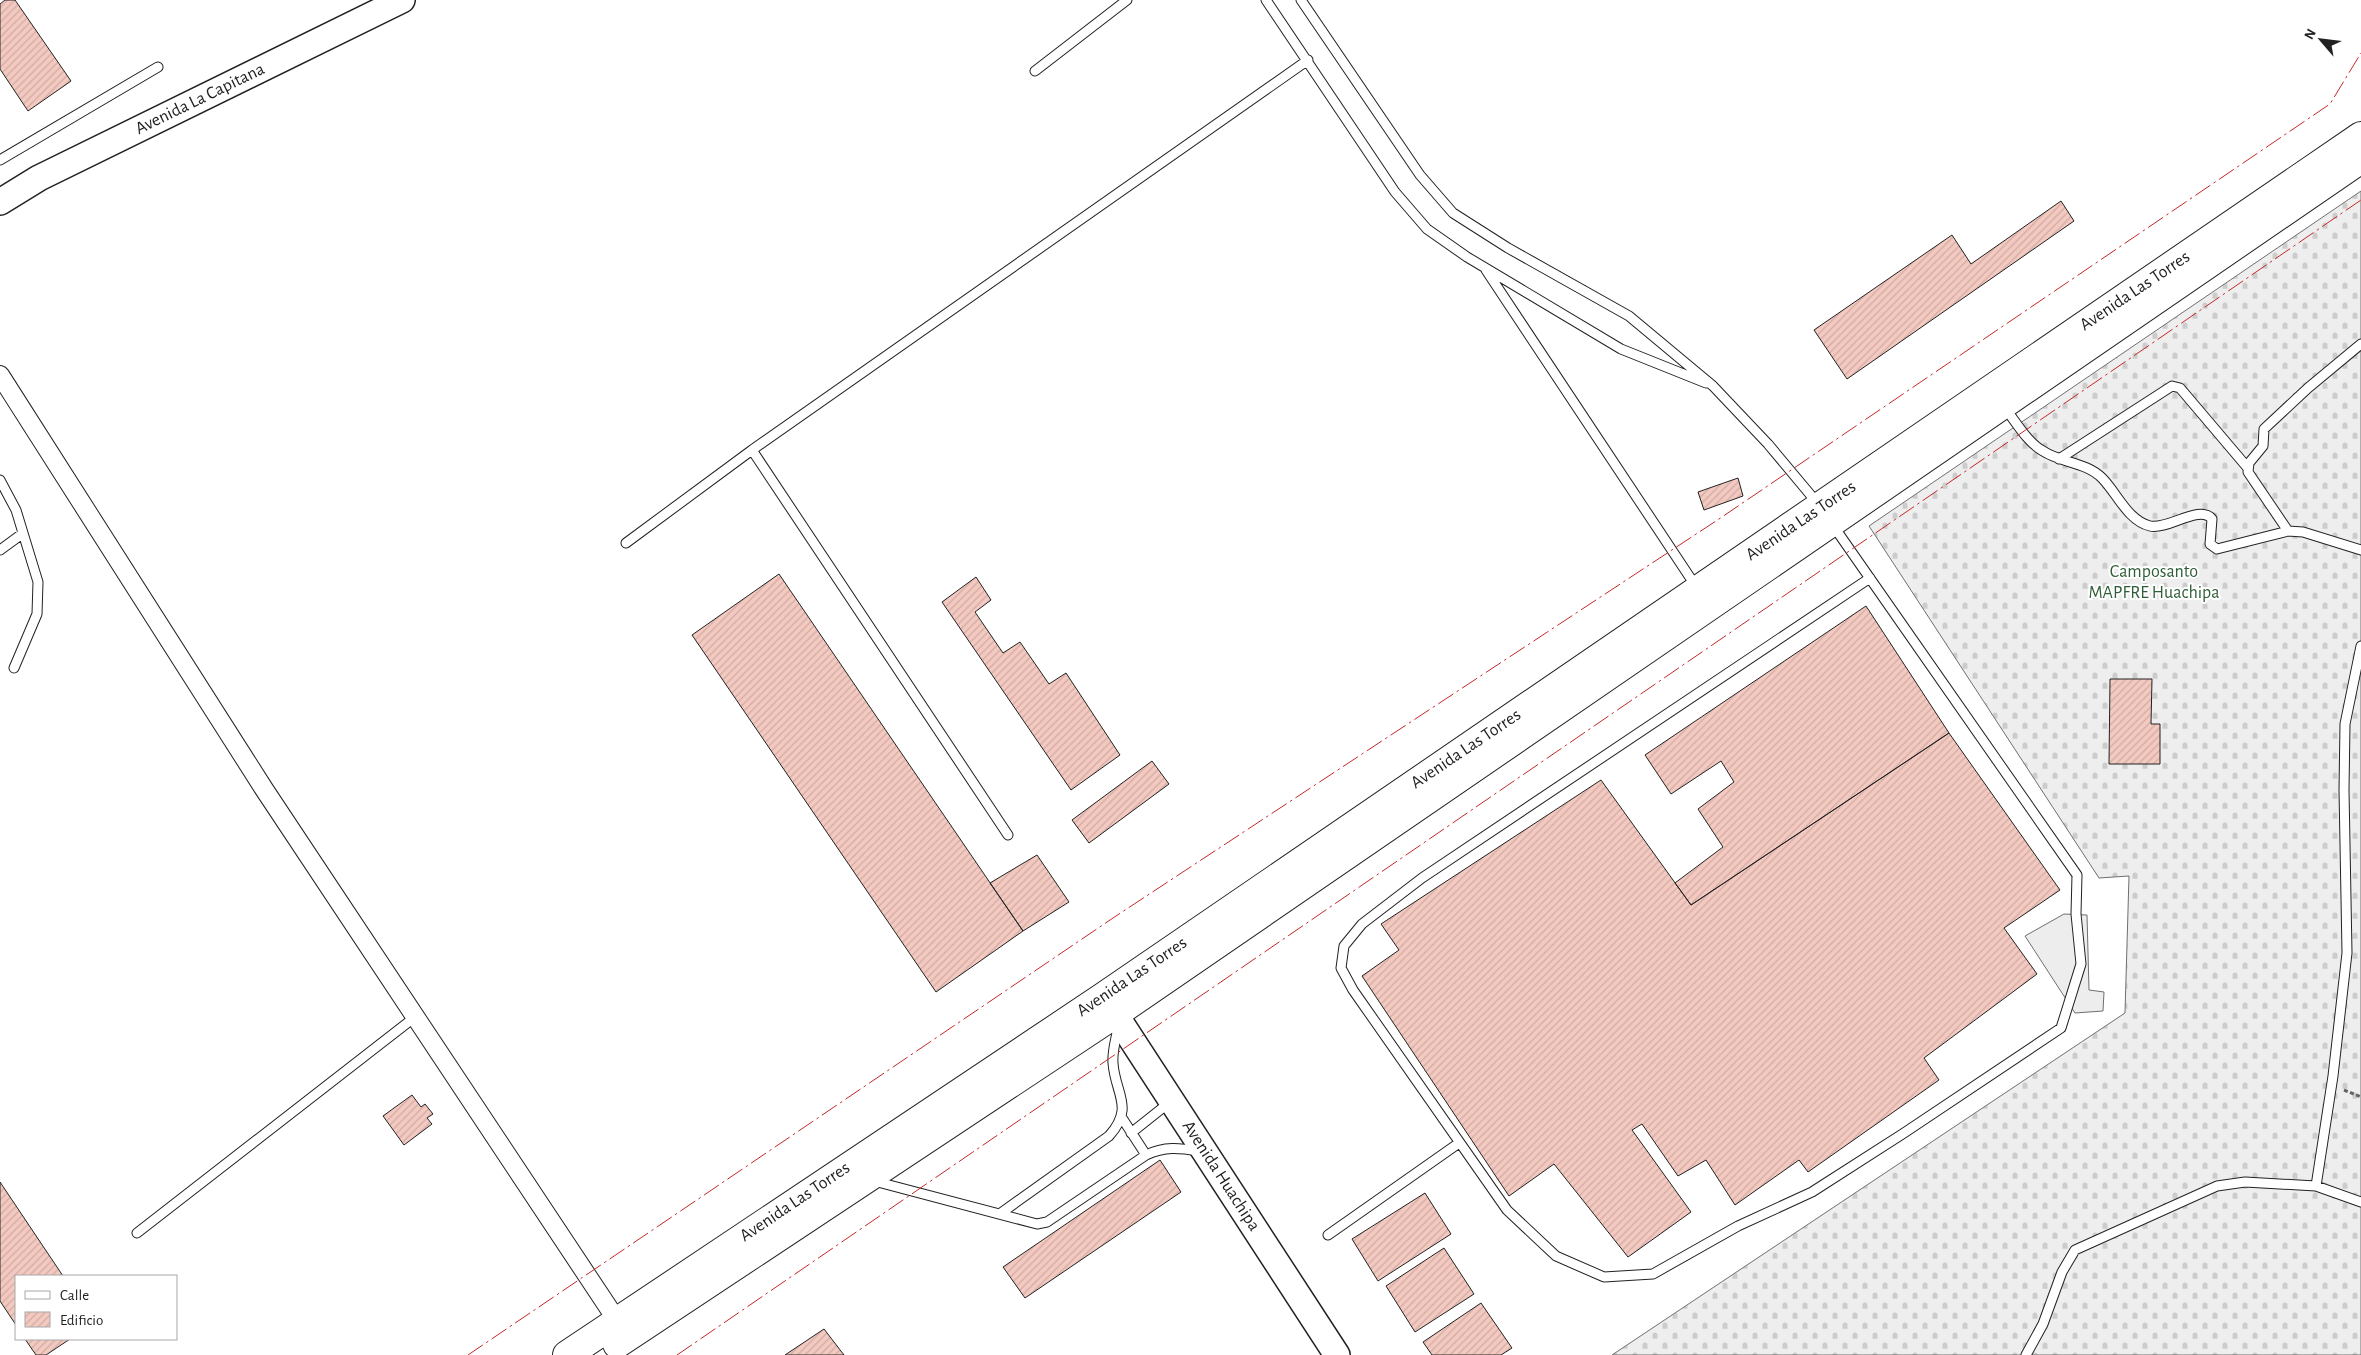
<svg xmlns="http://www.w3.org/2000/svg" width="2361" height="1355" font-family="'Alegreya Sans',sans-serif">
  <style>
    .cemetery { fill: url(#cemetery-stones); stroke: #6f6f6f }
    .parking { fill: #ededed; stroke: #6f6f6f }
    .building { fill: url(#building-hatch); stroke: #222 }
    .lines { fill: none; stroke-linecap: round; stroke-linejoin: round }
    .lane-casing { stroke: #222; stroke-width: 11 }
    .street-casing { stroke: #222; stroke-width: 20 }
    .secondary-casing { stroke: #222; stroke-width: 28 }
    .primary-casing { stroke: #222; stroke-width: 30 }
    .path { stroke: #646464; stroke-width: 3; stroke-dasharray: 4 2.5; stroke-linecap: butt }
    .lane { stroke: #fff; stroke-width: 9 }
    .street { stroke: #fff; stroke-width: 18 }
    .secondary { stroke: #fff; stroke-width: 25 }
    .primary { stroke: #fff; stroke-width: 28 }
    .power { stroke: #c62828; stroke-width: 1; stroke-dasharray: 18 4 2.5 4; stroke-linecap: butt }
    .labels { text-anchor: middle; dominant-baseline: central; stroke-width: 4; stroke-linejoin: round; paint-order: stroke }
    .street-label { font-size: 18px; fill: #222; stroke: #fff }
    .park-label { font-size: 18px; fill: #2f5e38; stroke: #fff }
  </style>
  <defs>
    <pattern id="cemetery-stones" width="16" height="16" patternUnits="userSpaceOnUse" patternTransform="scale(1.25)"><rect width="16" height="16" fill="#eee"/><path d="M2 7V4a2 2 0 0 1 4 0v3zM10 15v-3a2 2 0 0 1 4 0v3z" fill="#ccc"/></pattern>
    <pattern id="building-hatch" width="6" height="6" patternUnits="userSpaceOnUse" patternTransform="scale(1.25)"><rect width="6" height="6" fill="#f3c9c0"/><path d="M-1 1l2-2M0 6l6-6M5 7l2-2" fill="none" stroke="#d0aca5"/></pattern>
  </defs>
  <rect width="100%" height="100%" fill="#fff"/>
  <path class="cemetery" d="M 2361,191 L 2361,1355 L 1612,1355 L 2125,1013 L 2129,876 L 2099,878 L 1869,526 Z"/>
  <path class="parking" d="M 2064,914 L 2087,915 L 2089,990 L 2104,992 L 2103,1011 L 2075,1013 L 2025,936 Z"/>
  <path class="building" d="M 5,0 L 15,0 L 71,81 L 28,111 L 0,69 L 0,4 Z
    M 2061,201 L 2074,221 L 1847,379 L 1814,330 L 1952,235 L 1971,264 Z
    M 1738,478 L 1743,496 L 1704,510 L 1698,492 Z
    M 779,574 L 1023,931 L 936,992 L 692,635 Z
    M 976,577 L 991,600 L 975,612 L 1003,653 L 1020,642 L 1049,684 L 1066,673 L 1120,755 L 1071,790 L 942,602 Z
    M 1866,606 L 1949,733 L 1691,905 L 1675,883 L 1723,847 L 1698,809 L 1734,782 L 1721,761 L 1671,794 L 1645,755 Z
    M 2110,679 L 2152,679 L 2151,724 L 2160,724 L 2160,764 L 2109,764 Z
    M 1949,733 L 2060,890 L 2004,928 L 2037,974 L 1924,1058 L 1939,1080 L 1808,1172 L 1799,1160 L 1735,1205 L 1706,1160 L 1678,1176 L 1642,1124 L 1632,1130 L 1691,1212 L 1628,1257 L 1554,1164 L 1509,1196 L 1362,976 L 1399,950 L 1381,924 L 1601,780 L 1691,905 Z
    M 1152,761 L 1169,784 L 1089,843 L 1072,820 Z
    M 1037,855 L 1069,902 L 1023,931 L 990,883 Z
    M 412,1095 L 421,1107 L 425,1104 L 433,1114 L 427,1118 L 432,1124 L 404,1145 L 383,1116 Z
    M 1160,1160 L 1181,1192 L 1025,1298 L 1003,1267 Z
    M 0,1182 L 63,1276 L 16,1276 L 16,1325 L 0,1301 Z
    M 1425,1193 L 1451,1234 L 1378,1281 L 1352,1239 Z
    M 1444,1248 L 1474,1294 L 1415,1332 L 1386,1286 Z
    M 1481,1303 L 1512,1348 L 1501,1355 L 1432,1355 L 1423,1342 Z
    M 824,1329 L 844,1355 L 785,1355 Z
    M 25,1339 L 70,1339 L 46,1355 L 36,1355 Z"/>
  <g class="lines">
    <g class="lane-casing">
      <path id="lane" d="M 1266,0 L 1395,192 L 1427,229 L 1467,257 L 1621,349 L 1706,383
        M 1301,0 L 1420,175 L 1453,213 L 1508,248 L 1629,316 L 1713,386 L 1768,444 L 1819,505
        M 1035,71 L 1127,0
        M 0,160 L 158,67
        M 1486,270 L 1697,588
        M 2005,408 C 2016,422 2027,442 2043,451 C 2061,463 2086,462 2102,478 C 2117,493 2128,521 2150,526 C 2168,530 2200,504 2212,519 L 2210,544 L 2217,549 L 2288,531 L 2303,532 L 2361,550
        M 752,450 L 1008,835
        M 2059,459 L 2172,386 L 2180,388 L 2247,467
        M 0,480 L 16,510 L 38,582 L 37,614 L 14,668
        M 1832,524 L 2077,875 L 2076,914 L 2081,964 L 2061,1028 L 1904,1133 L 1812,1192 L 1738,1226 L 1653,1274 L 1604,1277 L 1556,1256 L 1507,1210 L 1353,990 L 1341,968 L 1344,946 L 1362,924 L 1422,878 L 1870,578
        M 2288,531 L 2248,472 L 2249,463 L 2263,446 L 2264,429 L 2308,388 L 2361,344
        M 626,543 L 752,450 L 1308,60
        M 0,550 L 22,534
        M 2361,646 L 2345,724 L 2344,790 L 2347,953 L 2333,1076 L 2316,1186 L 2361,1202
        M 1122,1118 L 1146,1155
        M 1131,1133 L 1170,1102
        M 874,1181 L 1037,1224 L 1047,1222 L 1146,1155 C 1165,1146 1179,1148 1200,1151
        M 1001,1213 L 1109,1136 C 1135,1107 1115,1094 1113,1063 C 1112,1051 1116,1039 1118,1028
        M 137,1233 L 415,1017
        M 1328,1235 L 1459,1143
        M 2026,1355 L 2043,1324 L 2062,1272 L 2075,1250 L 2217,1186 L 2245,1182 L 2316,1186"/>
    </g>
    <g class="street-casing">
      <path id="street" d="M 0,375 L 264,789 L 622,1328"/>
    </g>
    <g class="secondary-casing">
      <path id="secondary" d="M 0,202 L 39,178 L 402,0
        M 1104,997 L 1337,1355"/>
    </g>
    <g class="primary-casing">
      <path id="primary" d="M 617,1344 L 1115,1014 L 2361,159
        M 567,1355 L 1103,997 L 2361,136"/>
    </g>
    <path class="path" d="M 2344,1090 L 2361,1097"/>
    <use href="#lane" class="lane"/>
    <use href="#street" class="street"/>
    <use href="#secondary" class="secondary"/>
    <use href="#primary" class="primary"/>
    <path class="power" d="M 468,1355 L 1113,918 L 1719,519 L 2330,104 L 2361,53
      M 677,1355 L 2361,200"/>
  </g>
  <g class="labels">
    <g class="street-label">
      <text transform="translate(200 99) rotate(-26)">Avenida La Capitana</text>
      <text transform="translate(2135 291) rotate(-34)">Avenida Las Torres</text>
      <text transform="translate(1801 521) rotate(-34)">Avenida Las Torres</text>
      <text transform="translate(1466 749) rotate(-34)">Avenida Las Torres</text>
      <text transform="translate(1132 977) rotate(-34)">Avenida Las Torres</text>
      <text transform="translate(1221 1176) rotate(57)">Avenida Huachipa</text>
      <text transform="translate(795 1202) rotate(-34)">Avenida Las Torres</text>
    </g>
    <g class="park-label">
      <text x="2154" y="572">Camposanto<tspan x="2154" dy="21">MAPFRE Huachipa</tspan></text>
    </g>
  </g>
  <rect x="15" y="1275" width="162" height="65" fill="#ffffff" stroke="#a7a7a7"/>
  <rect x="25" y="1291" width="25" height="8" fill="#ffffff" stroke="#a7a7a7"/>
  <text x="60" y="1300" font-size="15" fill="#222222">Calle</text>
  <rect x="25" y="1312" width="25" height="15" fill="url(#building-hatch)" stroke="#a7a7a7"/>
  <text x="60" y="1325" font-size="15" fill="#222222">Edificio</text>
  <g transform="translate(2321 40) rotate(298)" stroke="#ffffff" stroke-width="4" paint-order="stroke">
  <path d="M0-4L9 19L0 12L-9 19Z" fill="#222222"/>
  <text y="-8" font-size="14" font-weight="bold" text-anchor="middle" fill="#222222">N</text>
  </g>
</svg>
